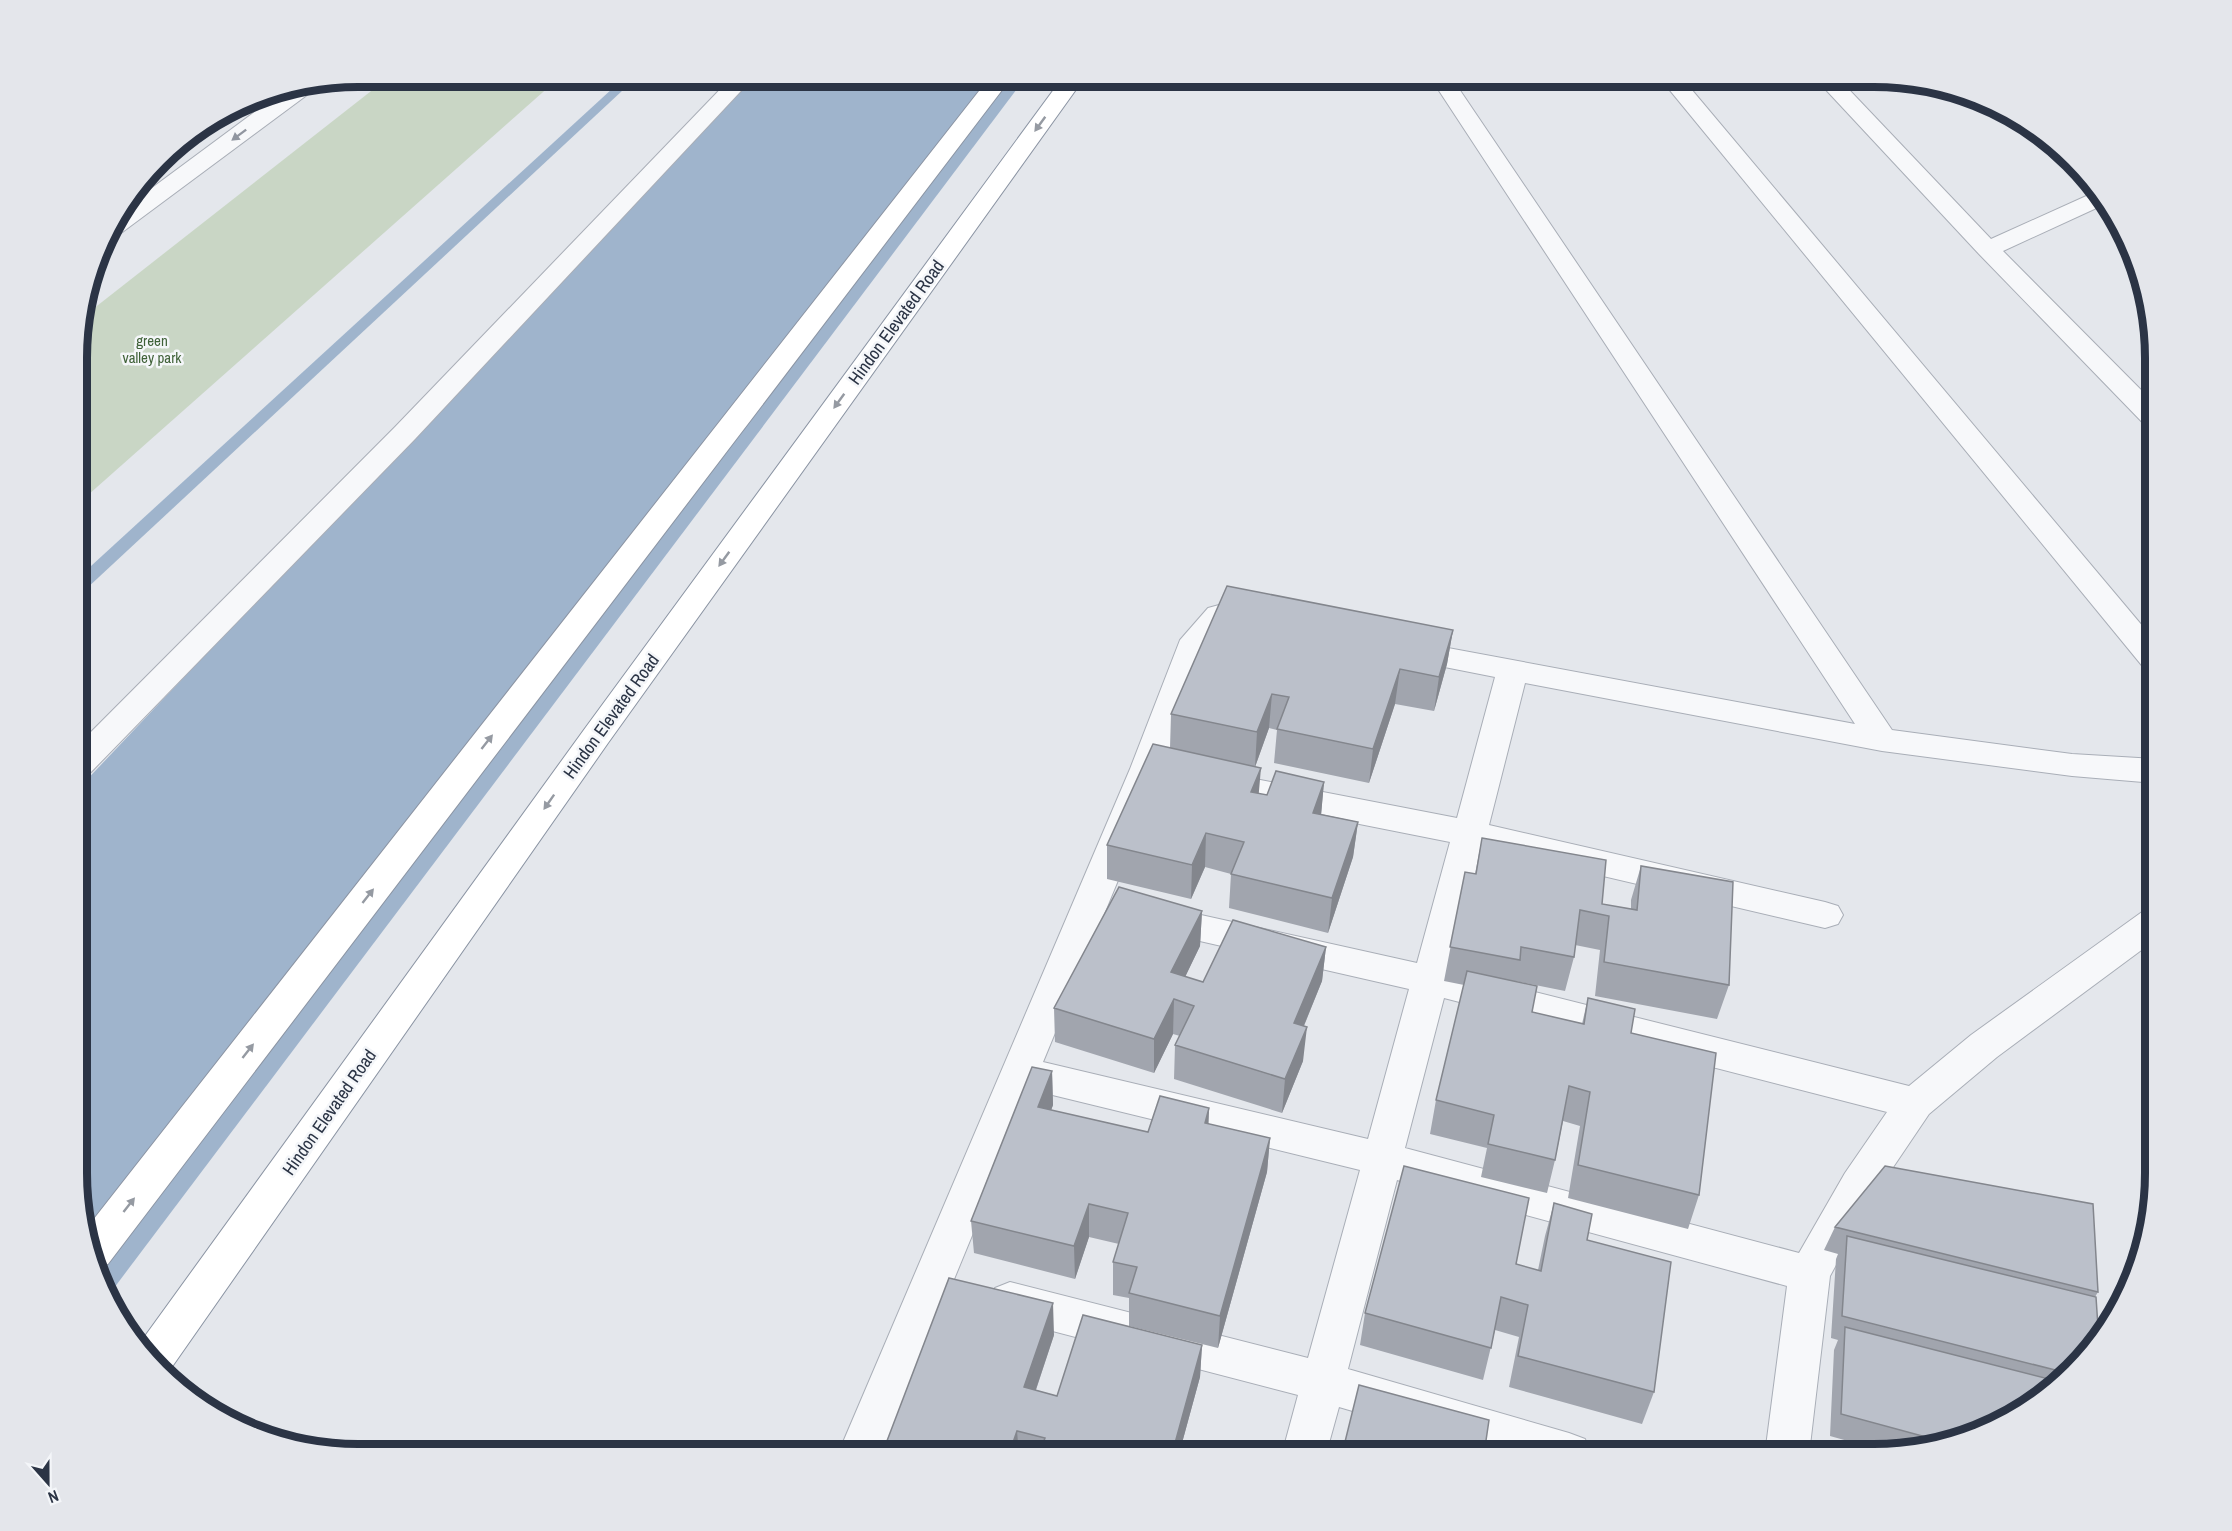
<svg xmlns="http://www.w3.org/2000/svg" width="2232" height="1531" font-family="'Archivo Narrow',sans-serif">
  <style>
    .green { fill: #c9d6c5 }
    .water { fill: #9fb4cc }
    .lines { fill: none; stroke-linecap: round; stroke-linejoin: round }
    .stream { fill: #9fb4cc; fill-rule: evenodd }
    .minor-casing { stroke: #a9aeb7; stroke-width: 2 }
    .highway-casing { stroke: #8b94a3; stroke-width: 2 }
    .minor { fill: #f7f8fa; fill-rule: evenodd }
    .highway { fill: #fff; fill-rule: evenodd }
    .wall { fill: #a1a5ae }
    .shaded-wall { fill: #83868d }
    .building { fill: #bbc0ca; stroke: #83868d; stroke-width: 1.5 }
    .oneway { fill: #959aa2 }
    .oneway2 { fill: #9196a0 }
    .labels { text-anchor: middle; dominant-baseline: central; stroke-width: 5; stroke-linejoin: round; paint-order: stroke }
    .far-park-label { font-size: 15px; fill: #3f6138; stroke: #f4f6f9 }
    .street-label { font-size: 18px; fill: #2b3445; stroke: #f4f6f9 }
    .rim { fill: none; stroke: #2b3445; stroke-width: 8 }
  </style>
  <rect width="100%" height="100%" fill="#e4e7ec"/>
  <path class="green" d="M 389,77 L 560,77 L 79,503 L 79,320 Z"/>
  <path class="water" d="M 753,77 L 1026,77 L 108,1296 L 79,1209 L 79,788 Z"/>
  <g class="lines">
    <path class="stream" d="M 625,77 L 637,77 L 85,590 L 79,591 L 79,577 Z"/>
    <g class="minor-casing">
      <path id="minor" d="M 732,77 L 754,77 L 415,439 L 91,772 L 79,775 L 79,744 L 395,427 Z
        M 1430,77 L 1451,77 L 1892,730 L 2072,754 L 2155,759 L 2155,783 L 2072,776 L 1882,751 L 1525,683 L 1489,825 L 1825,902 L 1838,906 L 1843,915 L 1838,924 L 1825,928 L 1483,848 L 1451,971 L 1909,1086 L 1971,1035 L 2142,912 L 2155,908 L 2155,940 L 1997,1057 L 1929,1114 L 1873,1197 L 1830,1276 L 1809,1454 L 1765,1454 L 1787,1286 L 1397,1180 L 1348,1369 L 1569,1433 L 1585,1439 L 1591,1454 L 1499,1454 L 1339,1407 L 1326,1454 L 1282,1454 L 1298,1395 L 1010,1320 L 995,1314 L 989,1301 L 995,1288 L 1010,1282 L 1308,1358 L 1360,1170 L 1032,1090 L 882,1454 L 838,1454 L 1130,769 L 1180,640 L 1208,608 L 1219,605 L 1262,614 L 1266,621 L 1262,628 L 1251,631 L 1226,626 L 1209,644 L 1164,769 L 1043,1062 L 1368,1139 L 1409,989 L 1156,931 L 1143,927 L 1138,918 L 1143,909 L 1156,905 L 1417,963 L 1450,842 L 1214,795 L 1202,791 L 1197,783 L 1202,775 L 1214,771 L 1457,818 L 1495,677 L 1394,657 L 1389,650 L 1394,643 L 1405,640 L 1855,724 ZM 1444,998 L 1887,1112 L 1845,1173 L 1799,1253 L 1405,1148 Z
        M 1659,77 L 1681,77 L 2155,641 L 2155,671 L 2144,668 Z
        M 1814,77 L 1837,77 L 1991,239 L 2093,193 L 2103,205 L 2003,251 L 2155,404 L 2155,427 L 2145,425 L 1979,254 Z
        M 313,86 L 311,92 L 113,239 L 103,241 L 106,233 L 125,208 L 283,91 Z"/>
    </g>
    <g class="highway-casing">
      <path id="highway" d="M 990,77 L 1012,77 L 108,1264 L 99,1267 L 86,1229 Z
        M 1063,77 L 1085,77 L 608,743 L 167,1374 L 140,1343 L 586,727 Z"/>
    </g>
    <use href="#minor" class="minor"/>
    <use href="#highway" class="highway"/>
  </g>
  <path class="wall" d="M 1453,630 L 1447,664 L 1434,711 L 1395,704 L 1369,783 L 1274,763 L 1277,730 L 1269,728 L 1255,767 L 1170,748 L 1171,714 Z
    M 1324,782 L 1321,814 L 1358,822 L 1353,857 L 1328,933 L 1229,908 L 1231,874 L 1205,867 L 1191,899 L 1107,879 L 1107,845 L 1259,794 L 1267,795 Z
    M 1482,838 L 1602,904 L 1631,909 L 1631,900 L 1641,866 L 1729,985 L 1717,1019 L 1595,996 L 1600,950 L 1575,945 L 1574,957 L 1565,991 L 1515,981 L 1532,1012 L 1582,1024 L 1588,998 L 1631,1033 L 1699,1195 L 1688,1229 L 1568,1198 L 1580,1126 L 1563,1121 L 1555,1160 L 1547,1193 L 1481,1177 L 1487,1148 L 1430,1134 L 1436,1100 L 1464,985 L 1444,981 L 1465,872 L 1475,874 Z
    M 1202,911 L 1200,946 L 1185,977 L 1203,982 L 1326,947 L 1322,981 L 1304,1026 L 1303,1061 L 1282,1113 L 1174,1079 L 1175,1045 L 1180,1036 L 1173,1034 L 1154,1073 L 1055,1042 L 1054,1008 Z
    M 1052,1071 L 1053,1105 L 1051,1110 L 1148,1132 L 1209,1108 L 1208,1124 L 1270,1138 L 1267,1172 L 1218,1348 L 1129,1326 L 1129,1298 L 1113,1295 L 1113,1262 L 1119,1244 L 1089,1237 L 1075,1279 L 974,1253 L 971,1221 Z
    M 1554,1203 L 1587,1240 L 1654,1392 L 1642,1424 L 1509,1387 L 1519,1337 L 1495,1330 L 1483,1380 L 1360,1345 L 1365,1313 L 1516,1264 L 1538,1270 L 1545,1236 Z
    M 1835,1227 L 2098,1292 L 2095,1297 L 2097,1344 L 1999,1425 L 1887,1452 L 1830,1436 L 1834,1350 L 1838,1340 L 1831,1338 L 1836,1259 L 1838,1254 L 1824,1250 Z
    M 2146,1233 L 2140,1264 L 2133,1277 L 2132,1256 Z
    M 1054,1335 L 1036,1390 L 1057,1396 L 1202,1345 L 1200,1377 L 1179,1454 L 882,1454 Z"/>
  <path class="shaded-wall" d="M 1453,630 L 1447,664 L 1434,711 L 1439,677 Z
    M 1400,669 L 1395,704 L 1369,783 L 1373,749 Z
    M 1272,694 L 1269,728 L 1255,767 L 1257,732 Z
    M 1261,768 L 1258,802 L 1251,792 Z
    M 1324,782 L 1321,816 L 1313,813 Z
    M 1358,822 L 1353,857 L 1328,933 L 1332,898 Z
    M 1206,833 L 1205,867 L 1191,899 L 1192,865 Z
    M 1202,911 L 1200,946 L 1174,1000 L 1173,1034 L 1154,1073 L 1154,1039 L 1171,972 Z
    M 1326,947 L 1322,981 L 1291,1057 L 1294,1023 Z
    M 1307,1027 L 1303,1061 L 1282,1113 L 1285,1079 Z
    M 1052,1071 L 1053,1105 L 1040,1141 L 1038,1107 Z
    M 1209,1108 L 1208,1141 L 1205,1123 Z
    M 1270,1138 L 1267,1172 L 1218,1348 L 1220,1316 Z
    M 1089,1204 L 1089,1237 L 1075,1279 L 1074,1246 Z
    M 1053,1303 L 1054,1335 L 1026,1419 L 1024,1387 Z
    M 1202,1345 L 1200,1377 L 1179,1454 L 1172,1454 Z
    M 1017,1431 L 1019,1454 L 1009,1454 Z"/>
  <path class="building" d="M 1227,586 L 1453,630 L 1439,677 L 1400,669 L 1373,749 L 1277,729 L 1289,697 L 1272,694 L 1257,732 L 1171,714 Z
    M 1153,744 L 1261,768 L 1251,792 L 1267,795 L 1276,771 L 1324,782 L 1313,813 L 1358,822 L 1332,898 L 1231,874 L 1244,842 L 1206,833 L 1192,865 L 1107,845 Z
    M 1482,838 L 1606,860 L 1602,904 L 1637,910 L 1641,866 L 1733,882 L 1729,985 L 1604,962 L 1609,916 L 1580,910 L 1574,957 L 1521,947 L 1520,960 L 1450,947 L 1465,872 L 1476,874 Z
    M 1119,887 L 1202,911 L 1171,972 L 1203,982 L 1233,920 L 1326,947 L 1294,1023 L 1307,1027 L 1285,1079 L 1175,1045 L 1194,1006 L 1174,999 L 1154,1039 L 1054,1008 Z
    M 1467,971 L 1537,986 L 1532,1012 L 1584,1024 L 1588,998 L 1635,1009 L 1631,1033 L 1716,1053 L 1699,1195 L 1578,1165 L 1590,1092 L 1569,1086 L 1555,1160 L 1488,1144 L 1494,1115 L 1436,1100 Z
    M 1032,1067 L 1052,1071 L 1038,1107 L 1148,1132 L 1160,1096 L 1209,1108 L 1205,1123 L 1270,1138 L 1220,1316 L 1129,1293 L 1137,1267 L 1113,1262 L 1128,1213 L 1089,1204 L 1074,1246 L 971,1221 Z
    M 1404,1166 L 1529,1198 L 1516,1264 L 1541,1271 L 1554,1203 L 1592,1214 L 1587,1240 L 1671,1262 L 1654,1392 L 1518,1356 L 1528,1305 L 1501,1297 L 1491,1348 L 1365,1313 Z
    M 1885,1166 L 2093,1204 L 2098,1292 L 1835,1227 Z
    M 1847,1236 L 2096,1297 L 2099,1342 L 2097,1344 L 2063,1372 L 1842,1316 Z
    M 949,1278 L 1053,1303 L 1024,1387 L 1057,1396 L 1083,1315 L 1202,1345 L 1172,1454 L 1039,1454 L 1045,1438 L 1017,1431 L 1009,1454 L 882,1454 Z
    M 1845,1327 L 2053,1380 L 1999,1425 L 1937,1440 L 1841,1414 Z
    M 1359,1385 L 1489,1420 L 1484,1454 L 1342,1454 Z"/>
  <defs><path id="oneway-solid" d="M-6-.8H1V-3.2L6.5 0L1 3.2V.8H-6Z" transform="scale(1.5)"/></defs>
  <g class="oneway">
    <use href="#oneway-solid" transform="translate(1040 124) rotate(126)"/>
    <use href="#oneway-solid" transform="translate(839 401) rotate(126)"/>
    <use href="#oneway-solid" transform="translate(724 559) rotate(126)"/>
    <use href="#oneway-solid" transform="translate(487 742) rotate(-52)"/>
    <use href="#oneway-solid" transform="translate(549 802) rotate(125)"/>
    <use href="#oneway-solid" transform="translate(368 896) rotate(-52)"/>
    <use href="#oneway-solid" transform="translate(248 1051) rotate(-52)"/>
    <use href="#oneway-solid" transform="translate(129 1205) rotate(-52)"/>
  </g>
  <use class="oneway2" href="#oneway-solid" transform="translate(239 135) rotate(143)"/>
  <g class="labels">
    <g class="far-park-label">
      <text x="152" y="340">green<tspan x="152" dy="17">valley park</tspan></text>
    </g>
    <g class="street-label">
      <text transform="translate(896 322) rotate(-54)">Hindon Elevated Road</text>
      <text transform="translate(611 716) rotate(-54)">Hindon Elevated Road</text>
      <text transform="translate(329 1112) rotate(-55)">Hindon Elevated Road</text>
    </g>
  </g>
  <path d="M0 0H2232V1531H0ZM358 87H1874A271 271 0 0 1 2145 358V1173A271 271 0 0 1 1874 1444H358A271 271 0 0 1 87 1173V358A271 271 0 0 1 358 87Z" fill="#e4e6eb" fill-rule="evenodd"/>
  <path class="rim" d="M358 87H1874A271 271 0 0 1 2145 358V1173A271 271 0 0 1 1874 1444H358A271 271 0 0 1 87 1173V358A271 271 0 0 1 358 87Z"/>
  <g transform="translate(48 1483) rotate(159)" stroke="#f4f6f9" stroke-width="4.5" paint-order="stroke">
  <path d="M0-4.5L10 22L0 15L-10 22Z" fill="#2b3445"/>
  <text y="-9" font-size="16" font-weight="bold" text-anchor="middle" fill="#2b3445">N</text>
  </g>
</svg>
